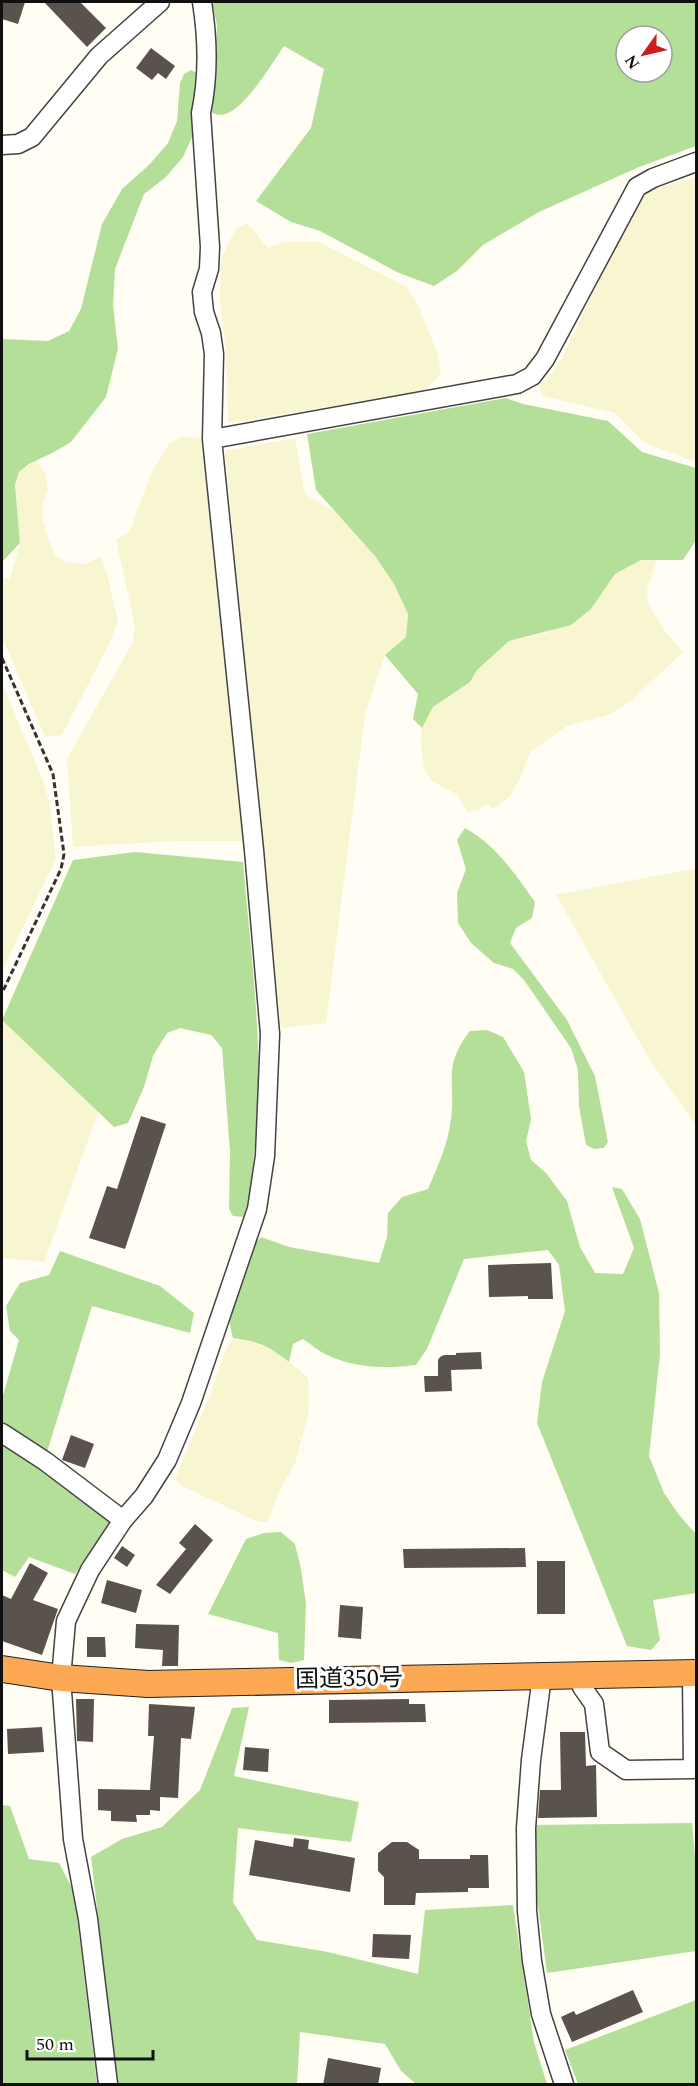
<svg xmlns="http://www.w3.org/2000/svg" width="698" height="2086" font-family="Spectral,'Noto Sans JP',serif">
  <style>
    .farmland { fill: #f8f6d1 }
    .forest { fill: #b4df98; fill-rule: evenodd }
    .building { fill: #5a524c }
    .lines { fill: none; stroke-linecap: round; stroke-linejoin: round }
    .minor-casing { stroke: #434343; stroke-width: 21 }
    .highway-casing { stroke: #212121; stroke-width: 28 }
    .path { stroke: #323232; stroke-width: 3; stroke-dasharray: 6 3; stroke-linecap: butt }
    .minor { stroke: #fff; stroke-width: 18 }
    .highway { stroke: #fda954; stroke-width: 26 }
    .labels { text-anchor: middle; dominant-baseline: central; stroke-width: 6; stroke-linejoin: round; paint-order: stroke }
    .street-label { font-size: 24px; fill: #101010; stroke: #fff }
  </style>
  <rect width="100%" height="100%" fill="#fffdf4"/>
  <path class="farmland" d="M 696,178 L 696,462 L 645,443 L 615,413 L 542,396 L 539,386 L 549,377 L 562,358 L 632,213 L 650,189 Z
    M 247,223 L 268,248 L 283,242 L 319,242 L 405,286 L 418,304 L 438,355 L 441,374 L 424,391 L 228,423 L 226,351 L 220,302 L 221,259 L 235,230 Z
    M 180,437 L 202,438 L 244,841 L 174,841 L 73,847 L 67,759 L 133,642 L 135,626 L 116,540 L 130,531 L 150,476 L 168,445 Z
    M 295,438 L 305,494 L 339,514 L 375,556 L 394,584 L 408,614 L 406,637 L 385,655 L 365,714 L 326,1023 L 281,1028 L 225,451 Z
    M 36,460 L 46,474 L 48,490 L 43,502 L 43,522 L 54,554 L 65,562 L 85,564 L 101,556 L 108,578 L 118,621 L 110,642 L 62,735 L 45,737 L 2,637 L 2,577 L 10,579 L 20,543 L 15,485 L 19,472 Z
    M 641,560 L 657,560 L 647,590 L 648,604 L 665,631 L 683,652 L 632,700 L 611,714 L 567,726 L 530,752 L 519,781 L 509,797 L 493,809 L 487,804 L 479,810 L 468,812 L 456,794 L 433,782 L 424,769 L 421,741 L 422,728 L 433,707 L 470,682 L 477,670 L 509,641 L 546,633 L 591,609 L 615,574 Z
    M 2,683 L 44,783 L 50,806 L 56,859 L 2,971 Z
    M 696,868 L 696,1125 L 651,1062 L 556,895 Z
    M 2,1020 L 99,1110 L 44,1262 L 2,1258 Z
    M 233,1338 L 255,1341 L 275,1352 L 307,1376 L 309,1384 L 309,1411 L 295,1464 L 283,1484 L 267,1523 L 254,1520 L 212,1500 L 180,1485 L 175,1479 L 210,1395 L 226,1349 Z"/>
  <path class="forest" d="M 212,2 L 696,2 L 696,146 L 639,167 L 539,212 L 483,245 L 457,271 L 434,286 L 399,273 L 320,231 L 291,222 L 256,201 L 311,128 L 324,69 L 284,46 C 272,63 243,113 222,115 C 218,115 215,114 212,113 L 217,25 ZM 626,36 L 662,36 L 662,72 L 626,72 Z
    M 191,70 L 197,73 L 192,137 L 183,157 L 165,178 L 144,194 L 115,269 L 113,305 L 118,349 L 106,397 L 71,442 L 54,452 L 29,464 L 19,472 L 15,485 L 20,543 L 2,562 L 2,339 L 48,341 L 69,331 L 81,309 L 102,224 L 122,189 L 149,165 L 168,143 L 177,121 L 180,83 L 184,74 Z
    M 506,398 L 523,404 L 608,421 L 642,452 L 696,468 L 696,540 L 683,560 L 641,560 L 615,574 L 591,609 L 571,625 L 509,641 L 477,670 L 470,682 L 433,707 L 422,728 L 413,719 L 418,694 L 385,655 L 406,637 L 408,614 L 394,584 L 375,556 L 316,490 L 307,434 Z
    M 465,828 C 496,845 515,874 535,902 L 532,918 L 516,928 L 510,943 L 567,1020 L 595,1076 L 608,1142 L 604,1148 L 594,1149 L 586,1145 L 579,1106 L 578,1070 L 571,1048 L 524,980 L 513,969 L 494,963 L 471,943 L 458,923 L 457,893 L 466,869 L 457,840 Z
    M 135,852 L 243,862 C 251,959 266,1057 254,1155 C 252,1176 251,1197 243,1217 L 233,1216 L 229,1209 L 230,1151 L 222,1048 L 211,1035 L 180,1028 L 167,1033 L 153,1056 L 144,1087 L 128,1123 L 114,1127 L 2,1020 L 73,860 Z
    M 487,1030 L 503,1037 L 524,1072 L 531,1119 L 526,1141 L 531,1160 L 546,1173 L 567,1201 L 580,1247 L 595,1273 L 623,1274 L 634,1248 L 612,1187 L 622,1189 L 640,1219 L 659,1293 L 660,1354 L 649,1456 L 664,1493 L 679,1515 L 696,1534 L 696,1593 L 653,1600 L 660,1640 L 651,1650 L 627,1646 L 537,1423 L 542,1382 L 565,1311 L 559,1265 L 548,1250 L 464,1259 L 427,1349 L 416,1365 C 387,1369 354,1368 327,1355 C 318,1351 311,1344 303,1339 L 293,1344 L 289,1362 C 269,1346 258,1341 233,1338 L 229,1321 L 251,1248 L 261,1237 L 289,1247 L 379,1263 L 387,1237 L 388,1213 L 402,1197 L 428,1189 C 438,1166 448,1144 451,1119 C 456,1080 442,1067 470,1031 Z
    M 60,1251 L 160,1286 L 194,1313 L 190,1333 L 92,1306 L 47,1452 L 2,1426 L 2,1399 L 19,1340 L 10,1331 L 6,1306 L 20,1283 L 49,1275 Z
    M 2,1441 L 54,1475 L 112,1522 L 75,1574 L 29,1557 L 15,1577 L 2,1570 Z
    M 281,1532 L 295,1544 L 301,1569 L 306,1604 L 304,1660 L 291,1663 L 279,1660 L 278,1633 L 208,1614 L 246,1539 L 264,1533 Z
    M 249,1707 L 234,1776 L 359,1802 L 351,1842 L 238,1828 L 233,1902 L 257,1940 L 328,1952 L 418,1974 L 425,1910 L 513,1905 L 534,2042 L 547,2084 L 416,2084 L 401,2071 L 385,2044 L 300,2032 L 297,2084 L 118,2084 L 91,1857 L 122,1839 L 162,1827 L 200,1790 L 232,1708 Z
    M 2,1805 L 10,1806 L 29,1859 L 59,1863 L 74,1892 L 97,2084 L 2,2084 Z
    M 692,1823 L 696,1869 L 696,1951 L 547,1973 L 537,1899 L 535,1825 Z
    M 696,2000 L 696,2084 L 578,2084 L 565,2050 Z"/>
  <path class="building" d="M 2,2 L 25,2 L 18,24 L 2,19 Z
    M 44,2 L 80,2 L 106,28 L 87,47 Z
    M 151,48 L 175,66 L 166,79 L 158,73 L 152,80 L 136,68 Z
    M 141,1116 L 166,1124 L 125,1249 L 89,1238 L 107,1186 L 117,1189 Z
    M 551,1263 L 553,1299 L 528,1299 L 528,1296 L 489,1297 L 488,1265 Z
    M 481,1352 L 482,1369 L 451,1370 L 452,1391 L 425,1392 L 424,1376 L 438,1376 L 438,1360 L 440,1357 L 444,1355 L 456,1355 L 456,1353 Z
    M 71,1435 L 94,1444 L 85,1468 L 62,1460 Z
    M 195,1524 L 213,1540 L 170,1594 L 156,1585 L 186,1549 L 179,1543 Z
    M 122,1546 L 135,1555 L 127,1567 L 114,1558 Z
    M 525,1548 L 526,1567 L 404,1568 L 403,1549 Z
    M 537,1561 L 565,1561 L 565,1614 L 537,1614 Z
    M 30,1563 L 48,1573 L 33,1600 L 58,1609 L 42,1655 L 2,1641 L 2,1595 L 11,1599 Z
    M 107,1580 L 142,1590 L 136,1613 L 101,1603 Z
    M 340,1605 L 363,1607 L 361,1639 L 338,1637 Z
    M 136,1624 L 179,1625 L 178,1666 L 162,1666 L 163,1650 L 135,1648 Z
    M 87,1637 L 105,1637 L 106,1657 L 87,1657 Z
    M 76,1699 L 94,1699 L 93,1742 L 77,1741 Z
    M 409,1699 L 409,1704 L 425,1704 L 426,1722 L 329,1723 L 329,1700 Z
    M 149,1704 L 195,1707 L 191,1739 L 181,1738 L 178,1798 L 160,1797 L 160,1811 L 150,1810 L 150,1815 L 136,1815 L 137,1822 L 111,1821 L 111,1811 L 98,1810 L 98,1789 L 150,1790 L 154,1736 L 148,1736 Z
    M 42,1727 L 44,1752 L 8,1754 L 7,1729 Z
    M 560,1732 L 585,1732 L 586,1766 L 596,1765 L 597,1817 L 538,1818 L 540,1790 L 561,1790 Z
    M 245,1747 L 269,1749 L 268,1772 L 243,1770 Z
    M 294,1838 L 309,1840 L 308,1849 L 355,1858 L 350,1892 L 249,1875 L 255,1840 L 293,1847 Z
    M 392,1842 L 407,1842 L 419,1850 L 419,1859 L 470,1859 L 470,1855 L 488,1855 L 489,1888 L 468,1888 L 468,1892 L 416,1893 L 415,1905 L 384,1905 L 384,1877 L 378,1871 L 378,1853 Z
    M 373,1934 L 411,1935 L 409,1959 L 372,1957 Z
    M 633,1990 L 643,2012 L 572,2042 L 561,2017 L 574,2011 L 576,2015 Z
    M 328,2058 L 381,2068 L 378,2085 L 323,2085 Z"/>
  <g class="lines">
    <g class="minor-casing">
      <path id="minor" d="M 2,145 L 18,144 L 32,137 L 99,56 L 160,2
        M 212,439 L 517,384 L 532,376 L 545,359 L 637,187 L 653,178 L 696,162
        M 2,1433 L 45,1461 L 123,1520
        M 581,1675 L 582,1687 L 594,1704 L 600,1752 L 626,1770 L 693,1769 L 692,1673
        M 542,1676 L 531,1760 L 526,1828 L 527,1911 L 532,1961 L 541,2014 L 564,2084
        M 108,2084 L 88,1919 L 73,1839 L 61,1678 L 66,1621 L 90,1570 L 123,1520 L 144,1496 L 167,1460 L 191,1403 L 257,1209 L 265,1156 L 270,1034 L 254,850 L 212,439 L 214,354 L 211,333 L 204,312 L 202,292 L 209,269 L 210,247 L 201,113 C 209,75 208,40 202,2"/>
    </g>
    <g class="highway-casing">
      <path id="highway" d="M 2,1669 L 61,1678 L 148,1684 L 696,1673"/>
    </g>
    <path class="path" d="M 2,658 L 53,774 L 64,854 L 61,869 L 2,993"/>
    <use href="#minor" class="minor"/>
    <use href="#highway" class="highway"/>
  </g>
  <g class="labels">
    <g class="street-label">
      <text transform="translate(349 1679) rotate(-1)">国道350号</text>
    </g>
  </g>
  <rect width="698" height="2086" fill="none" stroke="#101010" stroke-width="6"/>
  <g transform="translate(644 54) rotate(236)"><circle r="28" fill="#ffffff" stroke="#9f9f9f" stroke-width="1.5"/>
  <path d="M0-4.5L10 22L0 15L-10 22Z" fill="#cb1e1d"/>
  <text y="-9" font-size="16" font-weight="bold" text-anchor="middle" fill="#101010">N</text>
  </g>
  <path d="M27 2050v9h126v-9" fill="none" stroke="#101010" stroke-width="3"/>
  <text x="36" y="2050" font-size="18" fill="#101010" stroke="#ffffff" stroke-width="4.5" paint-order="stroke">50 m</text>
</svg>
